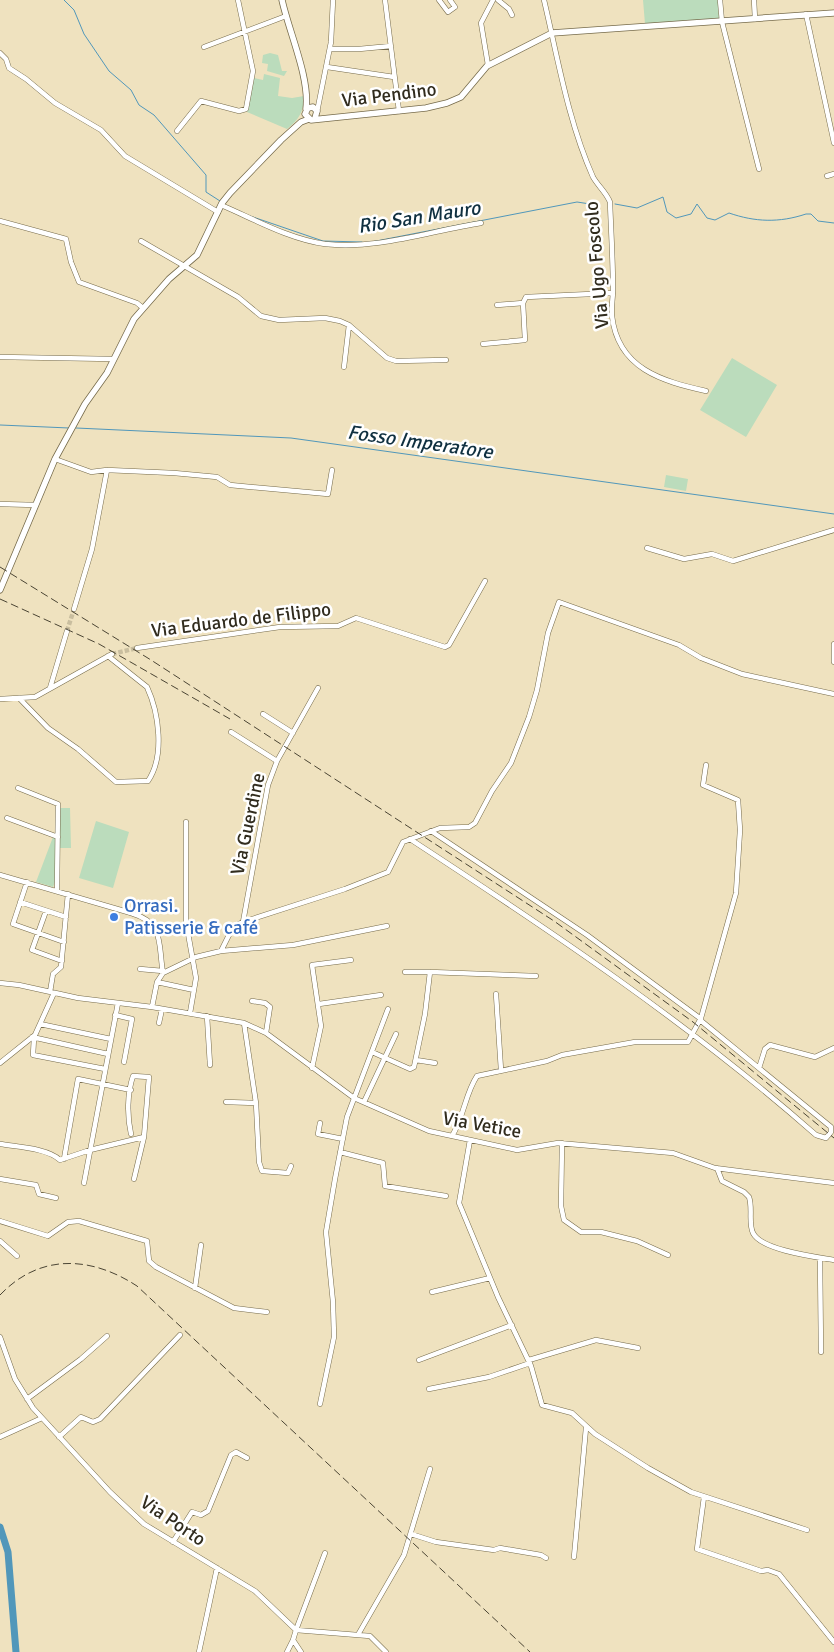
<svg xmlns="http://www.w3.org/2000/svg" width="834" height="1652" font-family="Signika,sans-serif">
  <style>
    .green { fill: #bbdcbc }
    .lines { fill: none; stroke-linecap: round; stroke-linejoin: round }
    .stream { stroke: #5197ba; stroke-width: 1 }
    .river { stroke: #5197ba; stroke-width: 7 }
    .street-tunnel { stroke: #c9be9f; stroke-width: 4.5; stroke-dasharray: 4.5 2; stroke-linecap: butt }
    .street-casing { stroke: #766b4b; stroke-width: 5.5 }
    .secondary-casing { stroke: #766b4b; stroke-width: 7 }
    .street { stroke: #fff; stroke-width: 4.5 }
    .secondary { stroke: #fff; stroke-width: 5.5 }
    .rail { stroke: #4b4534; stroke-width: 1; stroke-dasharray: 8 4; stroke-linecap: butt }
    .shop-dot { fill: #3f7fe0; stroke: #fff; stroke-width: 2 }
    .labels { text-anchor: middle; dominant-baseline: central; stroke-width: 5; stroke-linejoin: round; paint-order: stroke }
    .street-label { font-size: 19px; fill: #312c1e; stroke: #fff }
    .shop-label { font-size: 19px; fill: #366cbe; stroke: #fff; text-anchor: start }
    .water-label { font-size: 20px; font-style: italic; fill: #103040; stroke: #fff }
  </style>
  <rect width="100%" height="100%" fill="#efe2bf"/>
  <path class="green" d="M 643,0 L 718,0 L 719,19 L 645,24 Z
    M 270,53 L 278,55 L 282,71 L 287,71 L 284,76 L 267,71 L 268,64 L 262,63 L 263,55 Z
    M 264,74 L 280,78 L 278,96 L 292,98 L 304,96 C 304,111 299,120 287,129 L 247,112 L 254,78 L 263,80 Z
    M 732,358 L 777,385 L 746,437 L 700,410 Z
    M 666,475 L 688,479 L 686,491 L 664,487 Z
    M 59,808 L 70,808 L 71,848 L 60,848 Z
    M 96,821 L 129,832 L 113,888 L 79,878 Z
    M 53,837 L 57,838 L 57,877 L 53,887 L 36,882 Z"/>
  <g class="lines">
    <path class="stream" d="M 64,0 L 74,10 L 84,34 L 109,71 L 131,90 L 139,105 L 154,115 L 206,175 L 206,192 L 220,201
      M 615,204 L 637,208 L 663,197 L 667,212 L 676,218 L 691,214 L 697,204 L 707,218 L 715,220 L 729,213 C 755,222 779,223 806,214 L 811,214 L 818,221 L 834,223
      M 250,216 L 323,241 L 362,242
      M 371,242 L 577,202 L 590,204
      M 0,425 L 69,428
      M 76,428 L 291,438 L 834,514"/>
    <path class="river" d="M 0,1527 L 8,1552 L 16,1652"/>
    <path class="street-tunnel" d="M 67,631 L 74,609
      M 112,654 L 137,648"/>
    <g class="street-casing">
      <path id="street" d="M 385,0 L 399,111
        M 439,0 L 448,12 L 455,7 L 450,0
        M 498,0 L 509,9 L 512,15
        M 544,0 C 558,59 568,121 593,177 C 598,186 606,192 610,202 C 611,231 613,260 613,290 C 613,298 611,308 612,316 C 618,369 662,381 706,391
        M 720,0 L 722,22 L 759,169
        M 754,0 L 755,19
        M 806,14 L 834,143
        M 204,47 L 286,16
        M 330,49 L 359,49 L 391,46
        M 0,53 L 6,59 L 9,68 L 26,79 L 55,103 L 101,130 L 125,156 L 218,212
        M 488,65 L 481,23 L 493,0
        M 327,67 L 394,77
        M 317,112 L 331,42 L 333,0
        M 177,131 L 201,101 L 239,111 L 246,109 L 253,71 L 238,0
        M 827,176 L 834,174
        M 221,205 C 254,219 289,239 325,244 C 377,250 430,231 481,223
        M 0,221 L 66,239 L 71,262 L 79,282 L 137,303 L 143,308
        M 141,241 L 238,297 L 261,316 L 279,320 L 325,318 L 340,321 L 349,325 L 387,358 L 396,361 L 446,360
        M 497,305 L 523,303
        M 483,344 L 525,340 L 523,303 L 526,297 L 613,293
        M 0,357 L 112,359
        M 344,367 L 349,325
        M 55,459 L 91,472 L 107,470 L 174,473 L 217,477 L 230,485 L 328,494 L 332,470
        M 0,504 L 35,505
        M 647,548 L 684,559 L 712,554 L 733,561 L 834,530
        M 74,609 L 92,549 L 107,470
        M 834,644 L 834,662
        M 137,648 L 280,627 L 338,626 L 356,618 L 445,647 L 449,645 L 485,581
        M 50,688 L 67,631
        M 19,698 L 48,728 L 78,749 L 116,782 L 148,781 C 165,756 159,713 147,687 L 108,656
        M 0,699 L 35,697 L 112,654
        M 263,714 L 293,733
        M 231,732 L 277,761
        M 18,788 L 58,804 L 57,891
        M 7,818 L 58,837
        M 186,822 L 186,922 L 196,978 L 190,1013
        M 431,831 L 587,935 L 701,1019
        M 410,839 C 551,931 690,1024 816,1135 L 826,1138 L 831,1132 L 831,1127 L 700,1020
        M 0,875 L 131,913 C 165,923 158,944 163,973 L 157,982 L 152,1007
        M 27,882 L 13,924 L 64,942
        M 20,902 L 66,917
        M 46,911 L 32,950 L 62,961
        M 243,922 L 268,785 L 277,761 L 318,688
        M 221,951 L 293,945 L 387,926
        M 140,969 L 163,971
        M 430,972 L 536,976
        M 163,973 L 196,957 L 221,951 L 233,927 L 243,922 L 345,889 L 388,872 L 403,842 L 440,828 L 469,827 L 475,823 L 492,791 L 511,763 L 529,717 L 537,690 L 548,633 L 559,602 L 679,645 L 701,658 L 742,674 L 834,694
        M 157,982 L 194,990
        M 0,983 L 19,985 L 78,998 L 152,1007 L 244,1023 L 266,1033 L 354,1098 L 429,1131 L 517,1150 L 558,1143 L 673,1153 L 715,1168 L 834,1183
        M 50,992 L 53,974 L 61,967 L 68,894
        M 496,994 L 501,1070
        M 252,1001 L 265,1003 L 270,1007 L 266,1033
        M 319,1004 L 381,995
        M 115,1015 L 132,1019 L 124,1062
        M 207,1016 L 210,1065
        M 159,1023 L 162,1009
        M 244,1023 L 256,1103 L 259,1162 L 262,1171 L 288,1173 L 291,1166
        M 40,1024 L 111,1039
        M 32,1037 L 108,1054
        M 34,1038 L 33,1055 L 105,1069
        M 372,1052 L 410,1069 L 414,1067 L 425,1014 L 430,972 L 405,972
        M 416,1060 L 435,1063
        M 0,1063 L 35,1035 L 54,993
        M 312,1068 L 321,1026 L 312,965 L 351,960
        M 759,1068 L 765,1049 L 770,1045 L 815,1057 L 834,1048
        M 226,1102 L 256,1103
        M 364,1102 L 396,1034
        M 320,1123 L 318,1134 L 343,1139
        M 131,1134 C 127,1116 127,1094 133,1076 L 149,1077 L 144,1137
        M 452,1136 C 464,1117 465,1094 477,1076 L 547,1061 L 562,1055 L 635,1042 L 688,1042 L 701,1018 L 736,893 L 740,830 L 738,800 L 703,785 L 706,765
        M 470,1140 L 459,1203 L 498,1297 L 531,1366 L 542,1405 L 572,1413 L 595,1434 L 648,1468 L 691,1492 L 807,1530
        M 562,1143 L 561,1206 L 564,1220 L 581,1232 L 601,1232 L 637,1241 L 668,1255
        M 0,1144 C 17,1147 47,1148 60,1160 L 90,1150 L 144,1137 L 134,1179
        M 340,1152 L 383,1163 L 385,1186 L 446,1196
        M 64,1159 L 78,1079 L 131,1090
        M 717,1168 L 722,1181 L 744,1192 L 749,1197 C 753,1208 748,1223 753,1233 C 761,1250 816,1257 834,1260
        M 0,1179 L 36,1185 L 39,1194 L 56,1198
        M 84,1183 L 118,1003
        M 0,1221 L 48,1236 L 68,1222 L 79,1221 L 147,1241 L 149,1261 L 156,1267 L 234,1308 L 267,1312
        M 0,1241 L 17,1256
        M 820,1258 L 821,1352
        M 195,1288 L 201,1245
        M 432,1292 L 490,1278
        M 0,1337 L 15,1379 L 33,1408 L 110,1492 L 144,1524 L 255,1591 L 296,1630 L 370,1636 L 386,1652
        M 419,1360 L 512,1325
        M 529,1360 L 596,1340 L 638,1348
        M 429,1389 L 489,1377 L 530,1363
        M 27,1399 L 81,1359 L 107,1336
        M 320,1404 L 334,1337 L 333,1302 L 326,1232 L 335,1179 L 347,1117 L 388,1009
        M 0,1437 L 42,1418
        M 59,1437 L 81,1417 L 93,1422 L 100,1419 L 180,1335
        M 704,1497 L 697,1549 L 761,1571 L 768,1570 L 779,1574 L 834,1642
        M 411,1534 L 436,1542 L 494,1550 L 500,1548 L 541,1555 L 546,1558
        M 173,1542 L 192,1512 L 201,1515 L 208,1511 L 231,1455 L 236,1452 L 247,1458
        M 574,1557 L 586,1428
        M 359,1633 L 404,1555 L 430,1469
        M 199,1652 L 217,1568
        M 287,1652 L 293,1640
        M 301,1652 L 293,1640 L 296,1630 L 325,1553"/>
    </g>
    <g class="secondary-casing">
      <path id="secondary" d="M 282,0 C 289,32 310,78 306,109
        M 315,118 L 317,111 L 313,107 L 308,108 L 305,114 L 311,120 L 426,108 L 447,103 L 461,97 L 487,66 L 552,33 L 834,13
        M 0,590 L 55,459 L 85,404 L 107,373 L 134,319 L 169,279 L 197,255 L 222,203 L 230,193 L 281,140 L 301,122 L 309,119"/>
    </g>
    <use href="#street" class="street"/>
    <use href="#secondary" class="secondary"/>
    <path class="rail" d="M 0,567 L 151,660 L 554,921 L 693,1022 L 834,1138
      M 0,599 L 99,644 L 230,719
      M 0,1295 C 40,1253 91,1256 137,1286 L 530,1652"/>
  </g>
  <circle class="shop-dot" cx="114" cy="917" r="5"/>
  <g class="labels">
    <g class="street-label">
      <text transform="translate(389 95) rotate(-7)">Via Pendino</text>
      <text transform="translate(597 265) rotate(-95)">Via Ugo Foscolo</text>
      <text transform="translate(241 620) rotate(-7)">Via Eduardo de Filippo</text>
      <text transform="translate(248 824) rotate(-78)">Via Guerdine</text>
      <text transform="translate(482 1125) rotate(10)">Via Vetice</text>
      <text transform="translate(173 1521) rotate(34)">Via Porto</text>
    </g>
    <g class="shop-label">
      <text x="124" y="906">Orrasi.<tspan x="124" dy="22">Patisserie &amp; café</tspan></text>
    </g>
    <g class="water-label">
      <text transform="translate(419 217) rotate(-9)">Rio San Mauro</text>
      <text transform="translate(420 442) rotate(8)">Fosso Imperatore</text>
    </g>
  </g>
</svg>
